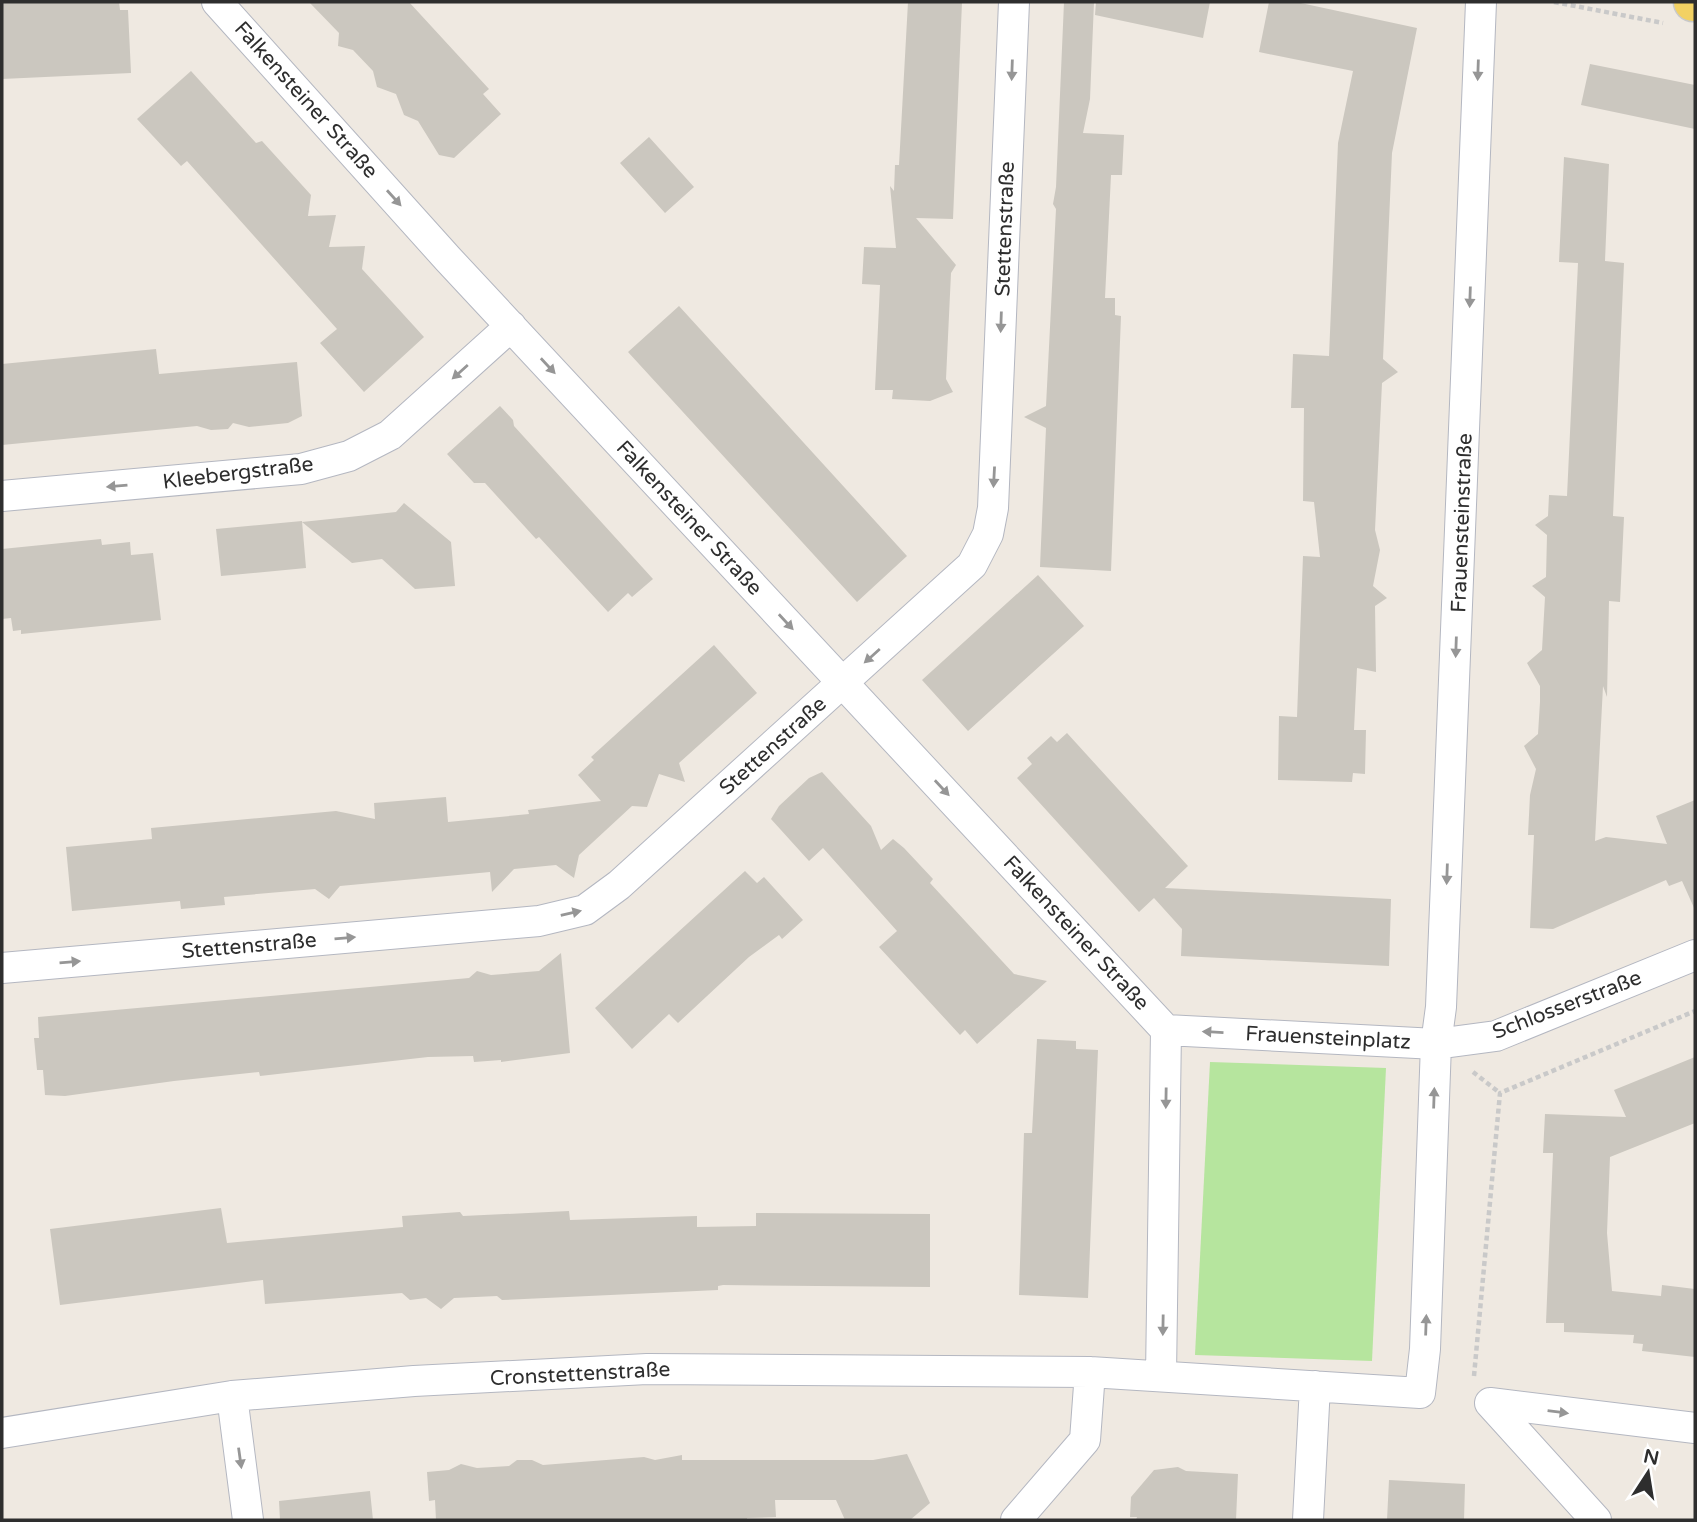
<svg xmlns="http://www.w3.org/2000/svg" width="1697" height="1522" font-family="'Varela Round',sans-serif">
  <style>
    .green { fill: #b6e59e }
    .building { fill: #cbc7bf }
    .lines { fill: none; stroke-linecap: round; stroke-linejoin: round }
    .street-casing { stroke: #b4b7c1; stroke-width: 32 }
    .primary-casing { stroke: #c9c9c9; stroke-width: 41 }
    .path { stroke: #c9c9c9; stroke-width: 4.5; stroke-dasharray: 5 3.5; stroke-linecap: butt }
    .street { stroke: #fff; stroke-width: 30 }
    .primary { stroke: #f2d163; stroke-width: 38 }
    .oneway { fill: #969696 }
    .labels { text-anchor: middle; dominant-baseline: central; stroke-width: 6; stroke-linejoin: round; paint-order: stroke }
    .street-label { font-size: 21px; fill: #2e2e2e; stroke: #fff }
  </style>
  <rect width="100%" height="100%" fill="#efe9e1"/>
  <path class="green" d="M 1210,1062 L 1386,1068 L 1372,1361 L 1195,1355 Z"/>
  <path class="building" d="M 2,2 L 119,2 L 120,10 L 128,10 L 131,73 L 2,79 Z
    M 309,2 L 409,2 L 489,89 L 483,94 L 501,114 L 454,158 L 439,155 L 418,121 L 404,115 L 396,94 L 377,87 L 373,71 L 353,50 L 338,46 L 339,33 Z
    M 908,2 L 962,2 L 953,219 L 916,218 L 956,265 L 951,273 L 946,379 L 953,392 L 930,401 L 892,399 L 893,390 L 875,390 L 880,285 L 862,284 L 864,247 L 896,248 L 890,186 L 894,191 L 895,165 L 899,165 Z
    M 1064,2 L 1094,2 L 1090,99 L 1083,133 L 1124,135 L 1122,175 L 1111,175 L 1105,298 L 1115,298 L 1115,315 L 1121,316 L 1111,571 L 1040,567 L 1046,428 L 1024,417 L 1046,406 L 1056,209 L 1053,204 L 1056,187 Z
    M 1096,2 L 1210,2 L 1203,38 L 1095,15 Z
    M 1269,2 L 1296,2 L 1417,28 L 1392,153 L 1383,359 L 1398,372 L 1382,383 L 1375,530 L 1380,550 L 1373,586 L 1387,598 L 1375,606 L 1376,672 L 1357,668 L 1354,730 L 1366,730 L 1365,774 L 1353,773 L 1352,782 L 1278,780 L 1279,716 L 1297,717 L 1303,556 L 1320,557 L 1314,502 L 1303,501 L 1304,408 L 1291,408 L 1293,354 L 1329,356 L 1338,143 L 1353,71 L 1259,52 Z
    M 1590,64 L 1695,85 L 1695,129 L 1581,105 Z
    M 191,71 L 256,143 L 262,141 L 311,195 L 308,216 L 336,215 L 329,247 L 365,246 L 362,269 L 424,337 L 364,392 L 320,343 L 337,329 L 187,161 L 181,166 L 137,119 Z
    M 649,137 L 694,187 L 665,213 L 620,163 Z
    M 1564,157 L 1609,164 L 1605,261 L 1624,263 L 1613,516 L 1624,517 L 1620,602 L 1609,601 L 1607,697 L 1603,686 L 1595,841 L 1606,837 L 1667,844 L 1656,816 L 1695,800 L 1695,910 L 1682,881 L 1669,886 L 1666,880 L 1553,929 L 1530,928 L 1534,835 L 1528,835 L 1530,795 L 1536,769 L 1524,746 L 1538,734 L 1540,702 L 1540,686 L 1527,663 L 1542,650 L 1545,597 L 1532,586 L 1546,577 L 1547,535 L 1535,525 L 1548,516 L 1549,495 L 1567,496 L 1578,263 L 1559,262 Z
    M 679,306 L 907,556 L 857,602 L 628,352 Z
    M 156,349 L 159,374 L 297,362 L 302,416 L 288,423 L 249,427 L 233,423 L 228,429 L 211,430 L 197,426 L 2,445 L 2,364 Z
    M 500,406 L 513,420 L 514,426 L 653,579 L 632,597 L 628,593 L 608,612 L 539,537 L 536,539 L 485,483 L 474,483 L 447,454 Z
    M 404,503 L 451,542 L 455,586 L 415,589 L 382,559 L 352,563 L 302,522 L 396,512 Z
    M 302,521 L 306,568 L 221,576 L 216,529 Z
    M 101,539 L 102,545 L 130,542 L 131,555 L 153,553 L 161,620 L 21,634 L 21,630 L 13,631 L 11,618 L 2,619 L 2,549 Z
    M 1038,575 L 1084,626 L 968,731 L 922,680 Z
    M 714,645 L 757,693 L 679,763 L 685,782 L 659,774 L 647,807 L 632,806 L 579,855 L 574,878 L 556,865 L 514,869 L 492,892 L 490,872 L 340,886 L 329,899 L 315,889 L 224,897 L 225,905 L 181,909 L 180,901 L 72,911 L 66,847 L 152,839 L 151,828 L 336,811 L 375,819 L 374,803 L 446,797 L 448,822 L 529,814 L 528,810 L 601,801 L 578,775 L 594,760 L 591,757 Z
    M 1067,733 L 1188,866 L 1165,888 L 1391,899 L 1389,966 L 1181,956 L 1182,929 L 1154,898 L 1139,912 L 1017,778 L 1032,764 L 1027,758 L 1051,736 L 1057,742 Z
    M 822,772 L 871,826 L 881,850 L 893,839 L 904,848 L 933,879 L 930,883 L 1014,974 L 1047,981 L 977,1044 L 965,1030 L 960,1035 L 879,947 L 897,931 L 823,848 L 809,861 L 771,819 L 779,806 L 809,778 Z
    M 745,871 L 757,883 L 764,877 L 803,920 L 782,939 L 779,935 L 749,957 L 678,1023 L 669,1014 L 632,1049 L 595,1008 Z
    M 561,953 L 570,1053 L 501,1062 L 501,1060 L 474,1062 L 473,1056 L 428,1057 L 260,1076 L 259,1072 L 174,1081 L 65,1096 L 45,1095 L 43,1070 L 37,1070 L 34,1038 L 39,1038 L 38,1017 L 469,978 L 477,971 L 491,975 L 539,971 Z
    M 1037,1039 L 1076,1041 L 1076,1049 L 1098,1050 L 1088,1298 L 1019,1295 L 1024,1133 L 1032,1133 Z
    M 1695,1057 L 1695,1123 L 1610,1157 L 1607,1233 L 1612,1291 L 1661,1296 L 1662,1285 L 1695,1289 L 1695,1357 L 1642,1351 L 1643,1344 L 1633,1343 L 1634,1335 L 1564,1332 L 1564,1323 L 1546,1323 L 1553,1153 L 1543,1153 L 1545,1114 L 1626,1117 L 1614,1090 Z
    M 221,1208 L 227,1243 L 403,1227 L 402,1216 L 460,1212 L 463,1216 L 569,1211 L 570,1220 L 697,1216 L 697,1227 L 756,1226 L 756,1213 L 930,1214 L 930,1287 L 723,1285 L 718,1286 L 718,1290 L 502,1300 L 497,1296 L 454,1298 L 441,1309 L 426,1298 L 410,1300 L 402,1293 L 265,1304 L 263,1280 L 60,1305 L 50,1229 Z
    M 907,1454 L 930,1503 L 910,1520 L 845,1520 L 836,1500 L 775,1500 L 776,1517 L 747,1518 L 747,1520 L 436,1520 L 435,1500 L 429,1501 L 427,1472 L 449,1470 L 461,1464 L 477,1468 L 509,1466 L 517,1460 L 532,1460 L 543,1465 L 644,1457 L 655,1460 L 682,1455 L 682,1460 L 873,1460 Z
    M 1178,1467 L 1186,1471 L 1238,1474 L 1236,1520 L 1136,1520 L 1137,1517 L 1130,1517 L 1131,1497 L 1154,1470 Z
    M 1389,1480 L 1465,1484 L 1464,1520 L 1387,1520 Z
    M 370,1491 L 373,1520 L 280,1520 L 279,1501 Z"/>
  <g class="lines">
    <g class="street-casing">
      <path id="street" d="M 217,2 L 448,259 L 1166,1030
        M 1481,2 L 1441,1007 L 1436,1044 L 1496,1036 L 1695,955
        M 2,496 L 301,469 L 349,456 L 390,435 L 511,326
        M 2,968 L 539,921 L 585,910 L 619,885 L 972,565 L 988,534 L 993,508 L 1014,2
        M 1161,1376 L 1166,1030
        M 232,1396 L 248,1520
        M 1490,1403 L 1695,1428
        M 1490,1403 L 1596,1520
        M 2,1433 L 232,1396 L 414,1381 L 647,1369 L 1090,1372 L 1420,1393 L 1425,1349 L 1436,1044 L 1166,1030
        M 1016,1520 L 1085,1440 L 1090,1372
        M 1308,1520 L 1315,1386"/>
    </g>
    <g class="primary-casing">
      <path id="primary" d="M 1693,2 L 1695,2"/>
    </g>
    <path class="path" d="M 1554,2 L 1663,23
      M 1473,1072 L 1500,1093
      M 1474,1376 L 1500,1093 L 1695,1011"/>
    <use href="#street" class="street"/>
    <use href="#primary" class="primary"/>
  </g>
  <defs><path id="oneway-solid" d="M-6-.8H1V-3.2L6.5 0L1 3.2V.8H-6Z" transform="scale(1.75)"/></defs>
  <g class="oneway">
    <use href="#oneway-solid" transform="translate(1012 70) rotate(92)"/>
    <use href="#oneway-solid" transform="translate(1478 70) rotate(92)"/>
    <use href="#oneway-solid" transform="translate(394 198) rotate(48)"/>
    <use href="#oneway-solid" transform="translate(1470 297) rotate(92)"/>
    <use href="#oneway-solid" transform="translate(1001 322) rotate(92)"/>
    <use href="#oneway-solid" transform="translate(548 366) rotate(47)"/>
    <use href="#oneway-solid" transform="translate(460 372) rotate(138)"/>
    <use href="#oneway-solid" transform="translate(994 477) rotate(93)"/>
    <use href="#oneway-solid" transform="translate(117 486) rotate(175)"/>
    <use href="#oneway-solid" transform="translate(786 622) rotate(47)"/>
    <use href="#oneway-solid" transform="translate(1456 647) rotate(92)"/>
    <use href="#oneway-solid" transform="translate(872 656) rotate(138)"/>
    <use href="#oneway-solid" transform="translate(942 788) rotate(47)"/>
    <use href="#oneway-solid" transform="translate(1447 874) rotate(92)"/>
    <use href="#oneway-solid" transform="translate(571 913) rotate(-13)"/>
    <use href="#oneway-solid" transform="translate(345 938) rotate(-5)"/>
    <use href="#oneway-solid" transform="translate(70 962) rotate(-5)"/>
    <use href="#oneway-solid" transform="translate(1213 1032) rotate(-177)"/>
    <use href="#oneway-solid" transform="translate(1166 1098) rotate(91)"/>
    <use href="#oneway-solid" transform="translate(1434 1098) rotate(-88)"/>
    <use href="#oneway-solid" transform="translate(1163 1325) rotate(91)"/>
    <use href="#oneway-solid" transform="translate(1426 1325) rotate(-88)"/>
    <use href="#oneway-solid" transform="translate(1558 1412) rotate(7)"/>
    <use href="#oneway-solid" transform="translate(240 1458) rotate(82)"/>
  </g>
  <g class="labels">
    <g class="street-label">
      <text transform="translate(306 100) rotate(48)">Falkensteiner Straße</text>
      <text transform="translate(1005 229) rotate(-88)">Stettenstraße</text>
      <text transform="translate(238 473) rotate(-7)">Kleebergstraße</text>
      <text transform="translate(689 518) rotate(47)">Falkensteiner Straße</text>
      <text transform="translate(1462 523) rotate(-88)">Frauensteinstraße</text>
      <text transform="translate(773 746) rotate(-42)">Stettenstraße</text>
      <text transform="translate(1076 933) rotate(47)">Falkensteiner Straße</text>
      <text transform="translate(249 946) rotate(-5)">Stettenstraße</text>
      <text transform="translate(1567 1005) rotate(-21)">Schlosserstraße</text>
      <text transform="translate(1328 1038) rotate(3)">Frauensteinplatz</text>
      <text transform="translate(580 1374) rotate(-3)">Cronstettenstraße</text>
    </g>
  </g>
  <rect width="1697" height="1522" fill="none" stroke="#2e2e2e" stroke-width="7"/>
  <g transform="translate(1648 1473) rotate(12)" stroke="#ffffff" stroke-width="5" paint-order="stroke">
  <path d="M0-5L12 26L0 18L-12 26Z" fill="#2e2e2e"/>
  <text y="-10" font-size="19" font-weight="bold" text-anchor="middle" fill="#2e2e2e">N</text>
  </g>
</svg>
